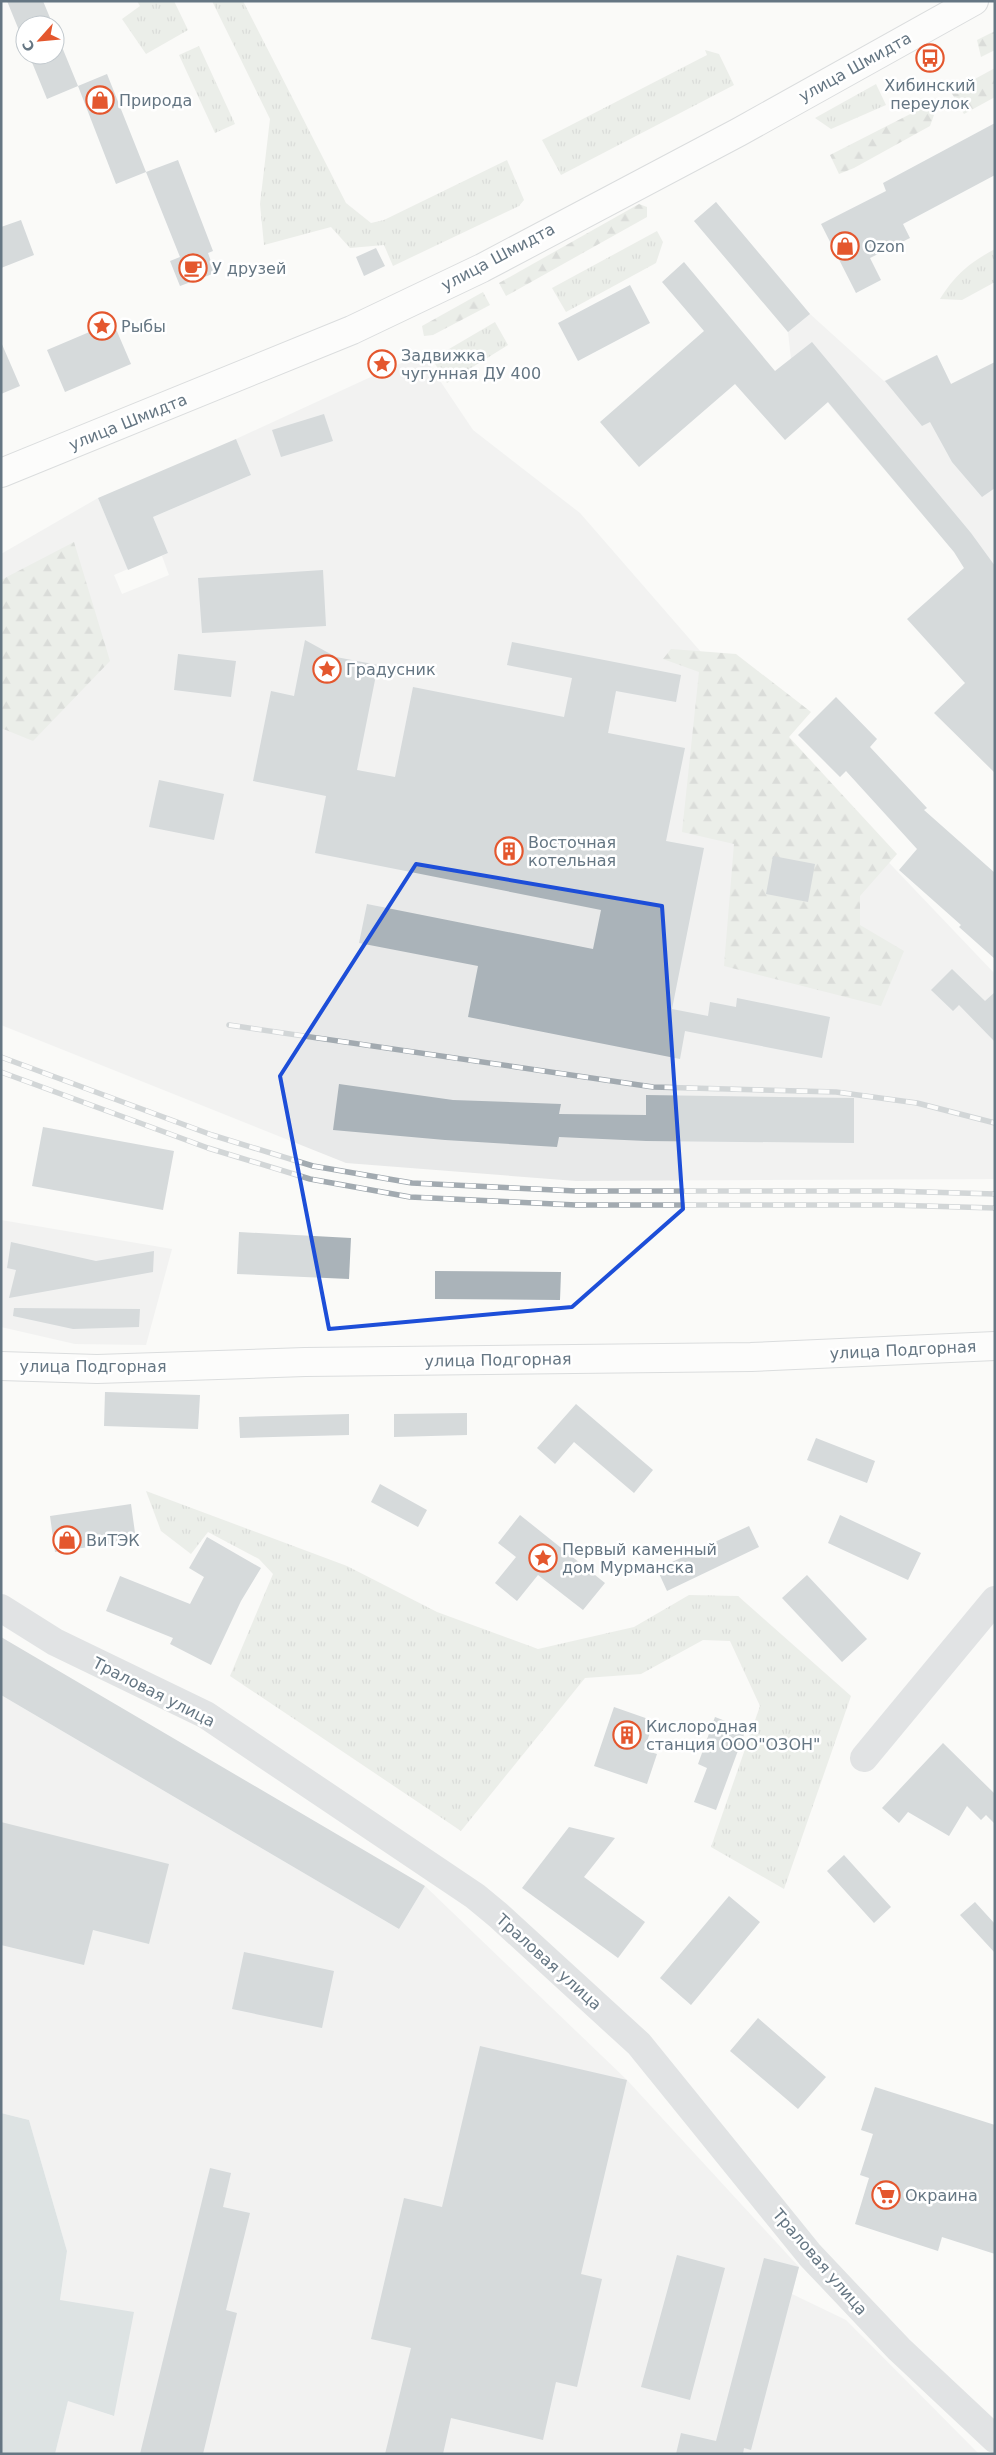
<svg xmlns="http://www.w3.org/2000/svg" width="996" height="2455" font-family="'DejaVu Sans',sans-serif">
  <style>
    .built { fill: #e8e9e9 }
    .grass { fill: url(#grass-tufts) }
    .forest { fill: url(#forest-firs) }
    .water { fill: #bbc7cb }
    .building { fill: #aab3b9 }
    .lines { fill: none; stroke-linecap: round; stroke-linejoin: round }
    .major-casing { stroke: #b5babe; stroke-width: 30 }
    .minor { stroke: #c3c8cc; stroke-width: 28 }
    .major { stroke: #fff; stroke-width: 28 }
    .rail-casing { stroke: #a2aab0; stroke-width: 5.5 }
    .rail { stroke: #fff; stroke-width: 4; stroke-dasharray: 11; stroke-linecap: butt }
    .marked { fill: none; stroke: #1d4ed8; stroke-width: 4; stroke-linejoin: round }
    .labels { text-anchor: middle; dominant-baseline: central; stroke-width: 5; stroke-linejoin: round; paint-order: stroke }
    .street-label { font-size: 16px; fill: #657683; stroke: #fff }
    .poi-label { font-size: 16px; fill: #657683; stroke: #fff; text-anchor: start }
  </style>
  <defs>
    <pattern id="grass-tufts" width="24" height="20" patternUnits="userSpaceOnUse" patternTransform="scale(1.25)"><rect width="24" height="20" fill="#dadfd7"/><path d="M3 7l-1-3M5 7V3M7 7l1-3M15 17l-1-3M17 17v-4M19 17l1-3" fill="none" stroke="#b4b9b4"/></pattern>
    <pattern id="forest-firs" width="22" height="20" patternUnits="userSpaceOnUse" patternTransform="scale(1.25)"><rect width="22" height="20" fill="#dadfd7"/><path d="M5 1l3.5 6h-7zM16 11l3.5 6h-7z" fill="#b4b9b4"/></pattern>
  </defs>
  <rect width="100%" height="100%" fill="#fafaf8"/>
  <path class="built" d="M 716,202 L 810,314 L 884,381 L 937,355 L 951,384 L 995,362 L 995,617 L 954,552 L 791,359 L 788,332 L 694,221 Z
    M 424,357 L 473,430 L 580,513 L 835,806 L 995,974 L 995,1179 L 576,1181 L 346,1163 L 1,1025 L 1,554 L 98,498 L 128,569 L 114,575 L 122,594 L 169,575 L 162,556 L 168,553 L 153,517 L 251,475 L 236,439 L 399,364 Z
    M 1,1220 L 172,1249 L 146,1345 L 75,1344 L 1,1327 Z
    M 1,1695 L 399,1929 L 425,1886 L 627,2080 L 799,2267 L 792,2294 L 846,2320 L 979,2454 L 55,2454 L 68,2400 L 113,2416 L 60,2300 L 67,2251 L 29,2120 L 1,2113 Z"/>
  <path class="grass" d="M 137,1 L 174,1 L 188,30 L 146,54 L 122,19 L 140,6 Z
    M 212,1 L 243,1 L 346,203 L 371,223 L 384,220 L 507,160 L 524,200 L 519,206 L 393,266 L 384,245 L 350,248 L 331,227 L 264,245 L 260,204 L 270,119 Z
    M 199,46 L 235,124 L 215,133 L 179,55 Z
    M 705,50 L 719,54 L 734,85 L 561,175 L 542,140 L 707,55 Z
    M 876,84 L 886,105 L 831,129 L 815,118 Z
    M 657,231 L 663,242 L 656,263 L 566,312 L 552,288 Z
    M 995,249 L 995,282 L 962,300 L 940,299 C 956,274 969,263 995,249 Z
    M 495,322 L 508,345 L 447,383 L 432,359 Z
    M 146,1491 L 347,1566 L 437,1612 L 538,1649 L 634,1627 L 689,1595 L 738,1596 L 851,1696 L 784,1889 L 711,1847 L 760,1706 L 730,1641 L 703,1640 L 641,1674 L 585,1678 L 461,1831 L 230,1676 L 273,1574 L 259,1559 L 208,1532 L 191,1554 L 161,1531 Z"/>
  <path class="forest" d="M 995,31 L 995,50 L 981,57 L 977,40 Z
    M 995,68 L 995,97 L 964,114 L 951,92 Z
    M 924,107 L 934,115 L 930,126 L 854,168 L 839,174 L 830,155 Z
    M 639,204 L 647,207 L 647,217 L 506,296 L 499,283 Z
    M 483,292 L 490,305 L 433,335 L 424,336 L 422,326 Z
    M 74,542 L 110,661 L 33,741 L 1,728 L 1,580 Z
    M 671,649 L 736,654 L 811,712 L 789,737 L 897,854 L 860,896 L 860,925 L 904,951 L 881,1006 L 724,966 L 734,844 L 682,832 L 699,672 L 663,659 Z"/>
  <path class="water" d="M 1,2113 L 29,2120 L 67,2251 L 60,2300 L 134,2312 L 114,2416 L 68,2401 L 55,2454 L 1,2454 Z"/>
  <path class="building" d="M 7,1 L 43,1 L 53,25 L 25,25 L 25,45 Z
    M 55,30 L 78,86 L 47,99 L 29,55 L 55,55 Z
    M 107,74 L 146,172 L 116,184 L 78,86 Z
    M 995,123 L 995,175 L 903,224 L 910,238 L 870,258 L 881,280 L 856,293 L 821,224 L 886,191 L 883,183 Z
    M 178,160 L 213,251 L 208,253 L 215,273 L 180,286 L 170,261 L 180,257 L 146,172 Z
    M 716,202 L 810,314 L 788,332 L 694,221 Z
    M 21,220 L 34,255 L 1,268 L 1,227 Z
    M 376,248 L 385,266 L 364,276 L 356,257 Z
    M 684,262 L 775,371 L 812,342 L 971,533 L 995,566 L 995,773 L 934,713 L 965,683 L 907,619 L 964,568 L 954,552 L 828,402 L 785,440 L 735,384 L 639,467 L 600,422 L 704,331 L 662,282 Z
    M 630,285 L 650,323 L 578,361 L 558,323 Z
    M 113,322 L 131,364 L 65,392 L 47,350 Z
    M 1,342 L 20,386 L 1,394 Z
    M 937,355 L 951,384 L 995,362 L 995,488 L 982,497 L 952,462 L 930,422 L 922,426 L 885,381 Z
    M 324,414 L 333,441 L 281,457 L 272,430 Z
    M 236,439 L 251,475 L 153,517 L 168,553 L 128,570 L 98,498 Z
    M 323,570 L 326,626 L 202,633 L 198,578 Z
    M 305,640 L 336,657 L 378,665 L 357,770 L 395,777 L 413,687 L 564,717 L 572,678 L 507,665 L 512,642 L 681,675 L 676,702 L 616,691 L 608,733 L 685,748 L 666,841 L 704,848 L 672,1009 L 708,1016 L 710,1002 L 736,1007 L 737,998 L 830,1017 L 822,1058 L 685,1031 L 680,1059 L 468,1017 L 478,966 L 359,943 L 367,904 L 593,949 L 601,910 L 315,853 L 326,796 L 253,781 L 271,691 L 294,696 Z
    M 178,654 L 236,661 L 231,697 L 174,690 Z
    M 836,697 L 877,739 L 870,747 L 927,808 L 924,810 L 995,873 L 995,959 L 959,927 L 961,925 L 899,870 L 917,849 L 846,771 L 840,777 L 798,735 Z
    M 159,780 L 224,794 L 214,840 L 149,827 Z
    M 773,856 L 815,864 L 808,902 L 766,894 Z
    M 952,969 L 985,1001 L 995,992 L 995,1042 L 959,1005 L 953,1011 L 931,990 Z
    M 339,1084 L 453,1100 L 561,1104 L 559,1114 L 646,1115 L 646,1095 L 854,1098 L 854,1143 L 646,1141 L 559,1137 L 557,1147 L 445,1140 L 333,1130 Z
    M 43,1127 L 174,1151 L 163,1210 L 32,1186 Z
    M 239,1232 L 351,1238 L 349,1279 L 237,1274 Z
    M 11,1242 L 96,1261 L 154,1251 L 153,1272 L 9,1298 L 16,1270 L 7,1268 Z
    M 435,1271 L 561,1272 L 560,1300 L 435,1299 Z
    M 14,1308 L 140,1309 L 139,1327 L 73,1329 L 13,1316 Z
    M 105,1392 L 200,1395 L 198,1429 L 104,1426 Z
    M 576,1404 L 653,1470 L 634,1493 L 574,1442 L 555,1464 L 537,1448 Z
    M 467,1413 L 467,1435 L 394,1437 L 394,1414 Z
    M 349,1414 L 349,1435 L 240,1438 L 239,1417 Z
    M 816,1438 L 875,1461 L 867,1483 L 807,1460 Z
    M 380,1484 L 427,1510 L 418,1527 L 371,1502 Z
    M 131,1504 L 136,1540 L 55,1552 L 50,1516 Z
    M 520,1515 L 605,1583 L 583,1610 L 538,1575 L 517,1601 L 495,1583 L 516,1557 L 498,1543 Z
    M 840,1515 L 921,1553 L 908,1580 L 828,1543 Z
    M 749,1526 L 759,1547 L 667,1591 L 657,1569 Z
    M 207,1537 L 261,1568 L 241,1601 L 211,1665 L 170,1644 L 173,1638 L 106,1611 L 120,1576 L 190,1604 L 204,1577 L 189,1568 Z
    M 807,1575 L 867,1639 L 842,1662 L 782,1598 Z
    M 1,1637 L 425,1886 L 399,1929 L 1,1695 Z
    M 614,1707 L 654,1721 L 644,1750 L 657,1754 L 647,1784 L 594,1766 Z
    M 715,1717 L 746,1729 L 716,1810 L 694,1802 L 707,1768 L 698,1764 Z
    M 943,1743 L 995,1794 L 995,1824 L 986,1815 L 981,1820 L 967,1806 L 949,1836 L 908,1812 L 899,1823 L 882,1808 Z
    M 1,1822 L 169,1864 L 149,1944 L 93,1930 L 84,1965 L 1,1945 Z
    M 569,1827 L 615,1838 L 584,1877 L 645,1922 L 618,1958 L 522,1888 Z
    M 844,1855 L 891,1907 L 874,1923 L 827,1871 Z
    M 729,1896 L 760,1922 L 691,2005 L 660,1978 Z
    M 975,1902 L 995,1924 L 995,1953 L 960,1915 Z
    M 244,1952 L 334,1971 L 322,2028 L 232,2009 Z
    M 758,2018 L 826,2077 L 798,2109 L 730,2051 Z
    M 480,2046 L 627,2080 L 581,2274 L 602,2279 L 577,2387 L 556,2382 L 543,2440 L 451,2418 L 443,2454 L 385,2454 L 411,2348 L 371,2339 L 404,2198 L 442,2207 Z
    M 875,2087 L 995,2125 L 995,2254 L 942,2237 L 938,2251 L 855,2224 L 869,2178 L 860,2175 L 873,2134 L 861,2130 Z
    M 210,2168 L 231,2173 L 223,2207 L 250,2213 L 226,2310 L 237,2313 L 203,2454 L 140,2454 Z
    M 677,2255 L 725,2268 L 690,2400 L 641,2387 Z
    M 764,2258 L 799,2267 L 751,2450 L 744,2448 L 743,2454 L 676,2454 L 681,2433 L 716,2441 Z"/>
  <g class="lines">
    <g class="major-casing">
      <path id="major" d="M 1,473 L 352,330 L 482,268 L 739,132 L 974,1
        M 1,1366 L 97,1369 L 305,1362 L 751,1357 L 995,1346"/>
    </g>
    <path class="minor" d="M 1,1608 L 55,1642 L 206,1715 L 475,1896 L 498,1915 L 639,2044 L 810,2255 L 899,2349 L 995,2439
      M 864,1758 L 995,1600"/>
    <use href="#major" class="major"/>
    <g class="rail-casing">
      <path id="rail" d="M 229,1025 L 653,1087 L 836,1092 L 917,1103 L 995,1123
        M 1,1057 L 212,1135 L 313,1166 L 412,1183 L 576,1191 L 890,1191 L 995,1194
        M 1,1072 L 208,1148 L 310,1179 L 410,1197 L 576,1205 L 890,1205 L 995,1208"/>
    </g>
    <use href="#rail" class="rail"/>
  </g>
  <path d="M0 0H996V2455H0ZM 416,864 L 662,906 L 683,1209 L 572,1307 L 329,1329 L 280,1076 Z" fill="#fafaf8" fill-opacity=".55" fill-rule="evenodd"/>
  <path class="marked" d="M 416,864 L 662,906 L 683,1209 L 572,1307 L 329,1329 L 280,1076 Z"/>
  <defs>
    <g id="bus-ring" transform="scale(1.4375)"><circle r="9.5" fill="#fff" stroke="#e4572e" stroke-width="1.5"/><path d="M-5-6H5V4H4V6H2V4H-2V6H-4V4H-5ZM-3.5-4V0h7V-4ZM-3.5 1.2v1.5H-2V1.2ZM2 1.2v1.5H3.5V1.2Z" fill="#e4572e"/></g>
    <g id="shop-ring" transform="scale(1.4375)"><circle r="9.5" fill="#fff" stroke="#e4572e" stroke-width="1.5"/><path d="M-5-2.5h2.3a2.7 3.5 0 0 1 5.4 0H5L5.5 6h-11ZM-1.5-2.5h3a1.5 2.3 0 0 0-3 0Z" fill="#e4572e"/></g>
    <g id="cafe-ring" transform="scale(1.4375)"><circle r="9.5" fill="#fff" stroke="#e4572e" stroke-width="1.5"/><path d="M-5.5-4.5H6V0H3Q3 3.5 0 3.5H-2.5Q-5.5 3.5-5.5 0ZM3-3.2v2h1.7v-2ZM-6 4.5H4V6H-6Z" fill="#e4572e"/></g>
    <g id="sight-ring" transform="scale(1.4375)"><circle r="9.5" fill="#fff" stroke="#e4572e" stroke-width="1.5"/><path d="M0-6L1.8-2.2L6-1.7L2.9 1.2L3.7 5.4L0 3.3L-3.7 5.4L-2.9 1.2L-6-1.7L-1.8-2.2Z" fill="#e4572e"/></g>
    <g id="building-ring" transform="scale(1.4375)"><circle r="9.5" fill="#fff" stroke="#e4572e" stroke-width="1.5"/><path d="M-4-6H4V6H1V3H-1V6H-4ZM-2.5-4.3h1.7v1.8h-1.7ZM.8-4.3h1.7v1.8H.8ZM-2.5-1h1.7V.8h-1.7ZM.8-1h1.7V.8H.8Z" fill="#e4572e"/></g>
    <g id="supermarket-ring" transform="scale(1.4375)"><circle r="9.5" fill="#fff" stroke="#e4572e" stroke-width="1.5"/><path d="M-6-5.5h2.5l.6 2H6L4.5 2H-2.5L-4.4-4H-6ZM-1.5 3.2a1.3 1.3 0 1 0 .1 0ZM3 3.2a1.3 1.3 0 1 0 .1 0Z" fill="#e4572e"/></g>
  </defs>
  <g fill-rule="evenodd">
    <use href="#bus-ring" x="930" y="58"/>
    <use href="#shop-ring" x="100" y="100"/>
    <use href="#shop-ring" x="845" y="246"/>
    <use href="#cafe-ring" x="193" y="268"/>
    <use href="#sight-ring" x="102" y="326"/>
    <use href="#sight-ring" x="382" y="364"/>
    <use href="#sight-ring" x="327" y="669"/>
    <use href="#building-ring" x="509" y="851"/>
    <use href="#shop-ring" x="67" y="1540"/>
    <use href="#sight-ring" x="543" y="1558"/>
    <use href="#building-ring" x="627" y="1735"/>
    <use href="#supermarket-ring" x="886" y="2195"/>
  </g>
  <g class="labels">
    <g class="street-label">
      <text transform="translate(855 67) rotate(-29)">улица Шмидта</text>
      <text transform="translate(498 257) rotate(-28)">улица Шмидта</text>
      <text transform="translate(128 422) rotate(-22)">улица Шмидта</text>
      <text transform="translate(903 1350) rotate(-3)">улица Подгорная</text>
      <text transform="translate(498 1360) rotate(-1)">улица Подгорная</text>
      <text x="93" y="1366">улица Подгорная</text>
      <text transform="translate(154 1692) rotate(27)">Траловая улица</text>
      <text transform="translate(549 1962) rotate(42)">Траловая улица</text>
      <text transform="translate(820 2262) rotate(49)">Траловая улица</text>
    </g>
    <g class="poi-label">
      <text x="930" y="85" text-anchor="middle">Хибинский<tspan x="930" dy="18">переулок</tspan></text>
      <text x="119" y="100">Природа</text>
      <text x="864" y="246">Ozon</text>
      <text x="212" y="268">У друзей</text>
      <text x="121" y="326">Рыбы</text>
      <text x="401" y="355">Задвижка<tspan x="401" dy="18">чугунная ДУ 400</tspan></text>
      <text x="346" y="669">Градусник</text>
      <text x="528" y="842">Восточная<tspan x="528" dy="18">котельная</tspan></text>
      <text x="86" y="1540">ВиТЭК</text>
      <text x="562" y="1549">Первый каменный<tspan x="562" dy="18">дом Мурманска</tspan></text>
      <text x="646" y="1726">Кислородная<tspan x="646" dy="18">станция ООО"ОЗОН"</tspan></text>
      <text x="905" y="2195">Окраина</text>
    </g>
  </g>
  <rect width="996" height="2455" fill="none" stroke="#657683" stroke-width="5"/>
  <g transform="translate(40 40) rotate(243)"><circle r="24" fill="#ffffff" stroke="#c1c8cd"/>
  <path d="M0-4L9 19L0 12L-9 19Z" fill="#e4572e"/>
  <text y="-8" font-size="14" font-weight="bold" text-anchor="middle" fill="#657683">С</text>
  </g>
</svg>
